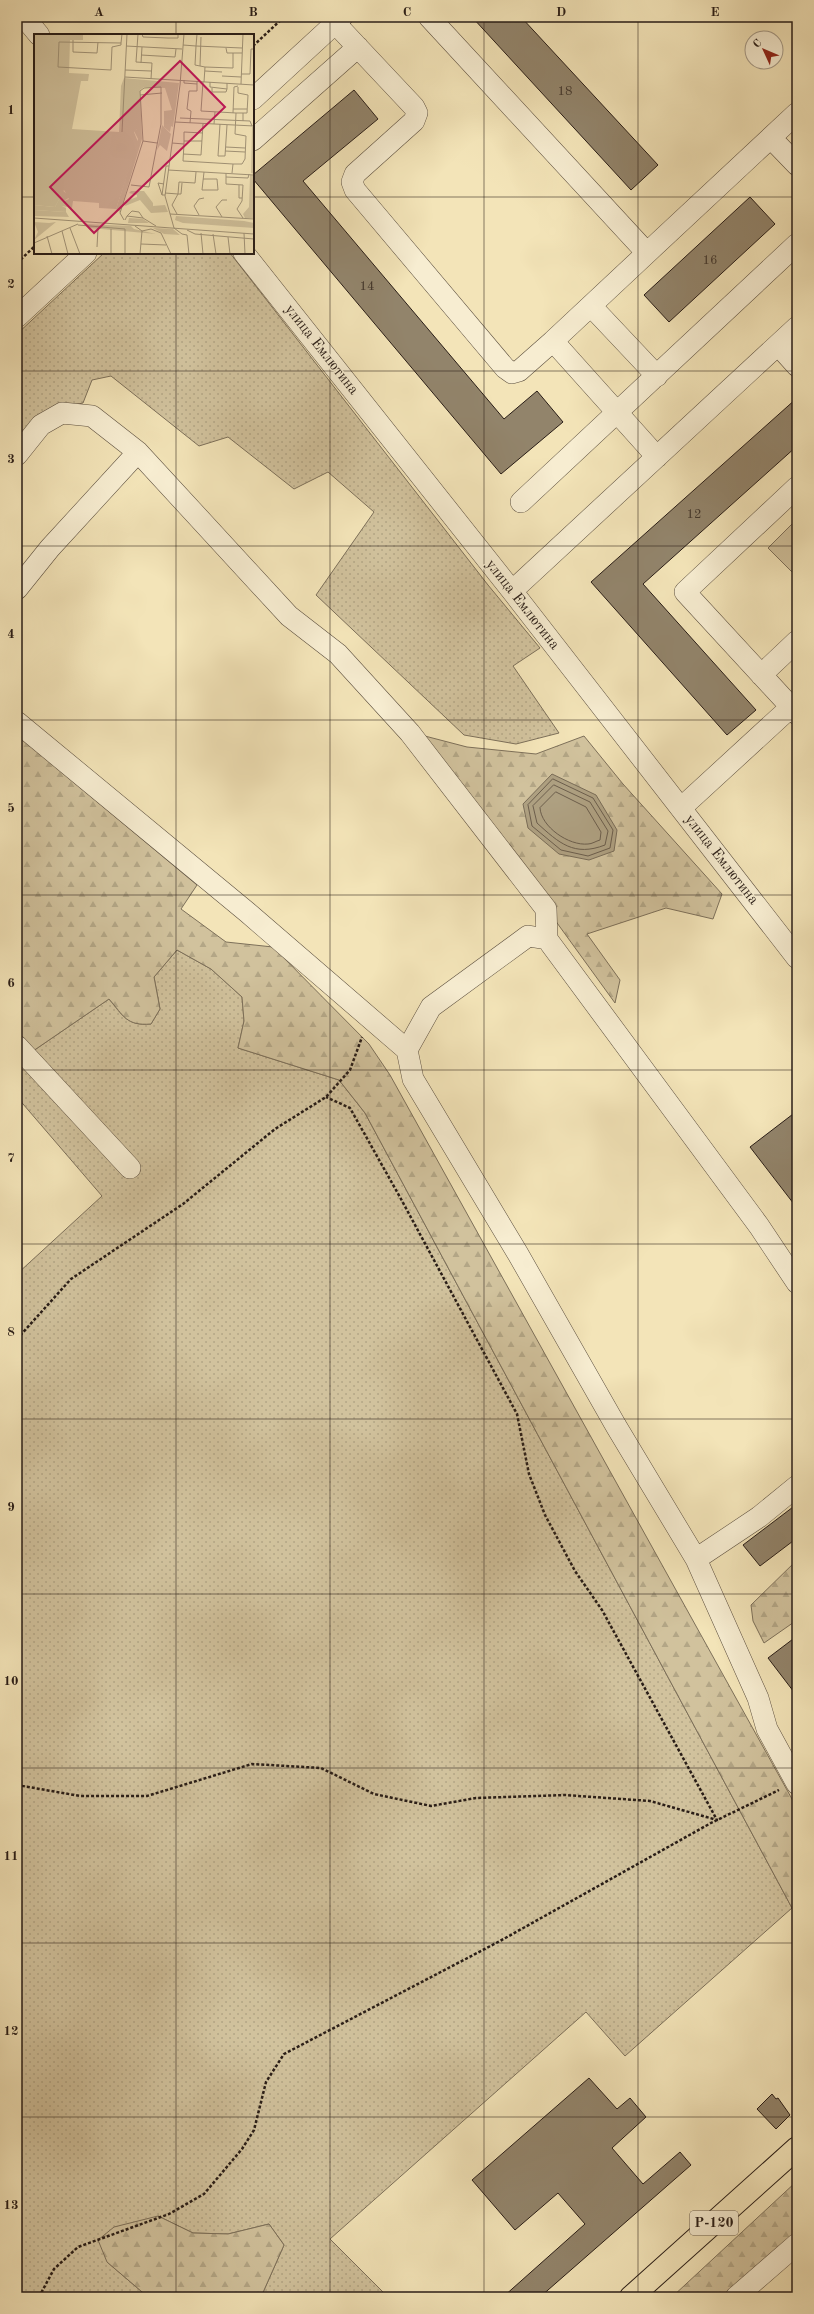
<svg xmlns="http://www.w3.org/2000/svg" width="814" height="2314" font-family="'Old Standard TT',serif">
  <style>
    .grass { fill: url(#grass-dots); stroke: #7d705a }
    .forest { fill: url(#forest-firs); stroke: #7d705a }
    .garden { fill: #d1c29d; stroke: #7d705a }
    .water { fill: #aea081; stroke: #796c57 }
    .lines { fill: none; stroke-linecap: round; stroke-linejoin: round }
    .shore { stroke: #6c5e4c; stroke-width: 1 }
    .building { fill: #92846b; stroke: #291d17 }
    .minor-casing { stroke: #5c4f3f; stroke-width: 22 }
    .highway-casing { stroke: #291d17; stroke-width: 24 }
    .path { stroke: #291d17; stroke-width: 2.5; stroke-dasharray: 3 2; stroke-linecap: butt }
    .minor { stroke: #f7edd1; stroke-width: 21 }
    .highway { stroke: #f3e4b8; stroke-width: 22 }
    .grid { fill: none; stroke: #291d17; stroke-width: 1; stroke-opacity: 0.55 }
    .labels { text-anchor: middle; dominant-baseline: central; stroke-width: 3; stroke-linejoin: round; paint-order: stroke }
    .number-label { font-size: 13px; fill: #43372c }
    .shield { fill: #f7edd1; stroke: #675b4f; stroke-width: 1 }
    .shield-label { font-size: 14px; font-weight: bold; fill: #291d17 }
    .street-label { font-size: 15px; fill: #291d17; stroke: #f7edd1 }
    .inset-road { fill: none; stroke: #a29478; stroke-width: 1 }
    .view { fill: #c2185b; fill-opacity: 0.15; stroke: #c2185b; stroke-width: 2 }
    .inset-edge { fill: none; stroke: #291d17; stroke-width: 2 }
    .neatline { fill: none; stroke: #291d17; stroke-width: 1.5 }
    .grid-label { font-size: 13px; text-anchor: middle; font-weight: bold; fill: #291d17 }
  </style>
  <defs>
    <pattern id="grass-dots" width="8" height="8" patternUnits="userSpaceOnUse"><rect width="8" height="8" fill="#d1c29d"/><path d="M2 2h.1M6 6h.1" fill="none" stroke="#b3a686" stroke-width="1.8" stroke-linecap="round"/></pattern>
    <pattern id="forest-firs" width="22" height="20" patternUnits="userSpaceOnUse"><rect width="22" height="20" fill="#d1c29d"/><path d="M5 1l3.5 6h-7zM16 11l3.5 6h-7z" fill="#b3a686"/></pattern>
  </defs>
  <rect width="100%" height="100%" fill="#f3e4b8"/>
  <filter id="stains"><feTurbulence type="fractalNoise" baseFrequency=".005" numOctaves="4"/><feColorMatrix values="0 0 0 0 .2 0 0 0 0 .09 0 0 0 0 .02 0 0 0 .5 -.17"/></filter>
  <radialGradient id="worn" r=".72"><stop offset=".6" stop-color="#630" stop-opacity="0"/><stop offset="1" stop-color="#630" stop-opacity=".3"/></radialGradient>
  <path class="grass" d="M 104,253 L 230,253 L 488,585 L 540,648 L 513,666 L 559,733 L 516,744 L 464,735 L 316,595 L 374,512 L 328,472 L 294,489 L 228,437 L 199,446 L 111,376 L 92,380 L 83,403 L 55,409 L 17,439 L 17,334 Z
    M 177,950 L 211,969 L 242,997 L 244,1021 L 238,1048 L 339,1080 L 365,1113 L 792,1908 L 625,2056 L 586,2012 L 330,2239 L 388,2297 L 261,2297 L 284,2245 L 269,2224 L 228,2234 L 193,2233 L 158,2216 L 107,2262 L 148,2297 L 17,2297 L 17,1274 L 102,1196 L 17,1097 L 17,1062 L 109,999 C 123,1016 127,1026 151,1024 L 160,1009 L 154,977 Z"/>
  <path class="forest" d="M 17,735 L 197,885 L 181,909 L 226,942 L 273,947 L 369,1044 L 390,1075 L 797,1808 L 797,1910 L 792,1908 L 365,1113 L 339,1080 L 238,1048 L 244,1021 L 242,997 L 211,969 L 177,950 L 154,977 L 160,1009 L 151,1024 C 126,1026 124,1016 109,999 L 17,1062 Z
    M 421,735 L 467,747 L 536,754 L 584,736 L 623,784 L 722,894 L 713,919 L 666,908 L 587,934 L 620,980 L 615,1003 Z
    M 797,1560 L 797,1620 L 764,1643 L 753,1621 L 751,1605 Z
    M 797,2181 L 797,2252 L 745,2297 L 672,2297 Z
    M 158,2216 L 193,2233 L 228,2234 L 269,2224 L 284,2245 L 261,2297 L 148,2297 L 107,2262 L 98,2240 L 114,2227 Z"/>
  <path class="garden" d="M 793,523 L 797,527 L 797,577 L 768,548 Z"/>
  <path class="water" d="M 552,774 L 596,795 L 617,830 L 614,851 L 589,860 L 559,854 L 528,828 L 523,804 Z"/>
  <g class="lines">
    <path class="shore" d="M 553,779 L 593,798 L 613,830 L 610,848 L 588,856 L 561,850 L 532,826 L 528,805 Z
      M 554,785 L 590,802 L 608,831 L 605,845 C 574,857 559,843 537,823 L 533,806 Z
      M 556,792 L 586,807 L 601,832 L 600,840 C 596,841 592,844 588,844 C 569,846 541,827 540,808 Z"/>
  </g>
  <path class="building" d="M 472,17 L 521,17 L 658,165 L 631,190 Z
    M 354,90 L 378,119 L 303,181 L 504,419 L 537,391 L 563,422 L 501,474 L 253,179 L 253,175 Z
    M 750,197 L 775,224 L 669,322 L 644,295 Z
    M 797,398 L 797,446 L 643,584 L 756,710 L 727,735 L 591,582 Z
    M 797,1111 L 797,1208 L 750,1147 Z
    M 797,1504 L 797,1538 L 760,1566 L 743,1545 Z
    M 797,1636 L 797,1696 L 768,1658 Z
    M 589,2078 L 617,2109 L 630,2098 L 646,2117 L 612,2148 L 643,2184 L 680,2152 L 691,2165 L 540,2297 L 503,2297 L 585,2224 L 558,2193 L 515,2230 L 472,2180 Z
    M 772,2094 L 776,2099 L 778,2098 L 790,2115 L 776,2129 L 757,2109 Z"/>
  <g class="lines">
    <g class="minor-casing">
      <path id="minor" d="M 24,17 L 39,35
        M 429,17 L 647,253 L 797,113
        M 335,23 L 414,107 L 417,113 L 414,121 L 355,174 L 352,182 L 355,190 L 505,368 L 512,373 L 519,371 L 553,341 L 657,457
        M 253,99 L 342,17
        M 771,138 L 797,165
        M 253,140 L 358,47
        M 244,253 L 512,591 L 797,958
        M 591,306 L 657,376
        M 17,317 L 86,253
        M 553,341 L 647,253
        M 778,345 L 797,366
        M 17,455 L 41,425 L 62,413 L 92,416 L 138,452 L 289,616 L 338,654 L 410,733 L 546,909 L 547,939 L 759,1226 L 797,1283
        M 521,502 L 797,244
        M 17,589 L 50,548 L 138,452
        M 512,591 L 797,327
        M 761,675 L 797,641
        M 791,707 L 685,592 L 797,487
        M 17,722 L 247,912 L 407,1050 L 413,1079 L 518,1254 L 616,1426 L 696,1559 L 758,1698 L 767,1729 L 797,1784
        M 681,808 L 791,707 L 797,714
        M 17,1046 L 130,1168
        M 407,1050 L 431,1007 L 528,936 L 547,939
        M 696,1559 L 759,1517 L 797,1486
        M 736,2297 L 797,2244"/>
    </g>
    <g class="highway-casing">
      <path id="highway" d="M 631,2297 L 797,2148"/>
    </g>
    <path class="path" d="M 253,46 L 284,17
      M 17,263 L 35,246
      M 17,1339 L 71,1279 L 183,1204 L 275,1129 L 326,1097 L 350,1070 L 362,1037
      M 17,1785 L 80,1796 L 147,1796 L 252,1764 L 321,1768 L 374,1794 L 431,1806 L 476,1798 L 565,1795 L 650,1801 L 717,1820 L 602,1610 L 575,1571 L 545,1515 L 529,1474 L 517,1414 L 401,1199 L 350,1108 L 326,1097
      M 39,2297 L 54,2269 L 78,2247 L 169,2214 L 204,2194 L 242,2149 L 254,2130 L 266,2082 L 284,2054 L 500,1941 L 711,1823 L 779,1790"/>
    <use href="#minor" class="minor"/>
    <use href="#highway" class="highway"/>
  </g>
  <path class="grid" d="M 176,17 L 176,35M 330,17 L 330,2297M 484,17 L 484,2297M 638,17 L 638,2297M 17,197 L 35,197M 253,197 L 797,197M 176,253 L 176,2297M 17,371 L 797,371M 17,546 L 797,546M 17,720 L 797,720M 17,895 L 797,895M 17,1070 L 797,1070M 17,1244 L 797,1244M 17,1419 L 797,1419M 17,1594 L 797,1594M 17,1768 L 797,1768M 17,1943 L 797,1943M 17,2117 L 797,2117"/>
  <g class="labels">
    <g class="number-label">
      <text x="565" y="91">18</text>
      <text x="710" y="260">16</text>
      <text x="367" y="286">14</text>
      <text x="694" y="514">12</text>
    </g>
    <rect class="shield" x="690" y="2211" width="48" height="24" rx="3"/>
    <g class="shield-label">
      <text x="714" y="2223">Р-120</text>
    </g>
    <g class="street-label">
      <text transform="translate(321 350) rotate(52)">улица Емлютина</text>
      <text transform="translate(522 605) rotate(52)">улица Емлютина</text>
      <text transform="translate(721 860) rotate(52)">улица Емлютина</text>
    </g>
  </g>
  <g transform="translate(34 34)">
    <rect width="220" height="220" fill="#f3e4b8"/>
    <path d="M 0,0 L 49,0 L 49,6 L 36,6 L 35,39 L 55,40 L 54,47 L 47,47 L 38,95 L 85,98 L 87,52 L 90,44 L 145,49 L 139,93 L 137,92 L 136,98 L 130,93 L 130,77 L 138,76 L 131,54 L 110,53 L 106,56 L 96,87 L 103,89 L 103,95 L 100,98 L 104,108 L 82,175 L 65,174 L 65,169 L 39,167 L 38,174 L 28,172 L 28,168 L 35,165 L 30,156 L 21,173 L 0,171 ZM 0,176 L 32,178 L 35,183 L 0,182 ZM 95,184 L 109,185 L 115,189 L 94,189 Z" fill="#d1c29d"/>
    <path d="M 106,56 L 108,105 L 86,178 L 82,175 L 104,105 L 100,97 L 103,95 L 103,89 L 97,91 L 96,87 L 87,86 L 88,58 L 101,59 ZM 128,91 L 137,100 L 133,117 L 126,111 L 123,116 ZM 26,154 L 36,163 L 28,168 L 28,172 L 32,174 L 32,178 L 0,176 L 0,171 L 21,173 L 26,163 ZM 97,157 L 110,157 L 119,169 L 119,172 L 131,171 L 134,178 L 117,179 L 106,166 L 91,172 L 92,167 L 103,163 L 103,161 L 95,159 ZM 142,182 L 210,187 L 220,189 L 220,194 L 149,189 L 141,186 ZM 0,188 L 15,189 L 22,188 L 0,206 L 4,198 ZM 51,190 L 97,192 L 100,195 L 122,200 L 56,194 ZM 119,194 L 139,195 L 146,201 L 130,200 Z" fill="#d1c29d"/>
    <path d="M 218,93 L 220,93 L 220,140 L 217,139 ZM 216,141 L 220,141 L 220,184 L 211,184 L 209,180 L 215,173 Z" fill="#d1c29d"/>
    <path class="inset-road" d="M 104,0 L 102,28 L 118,29 L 117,45M 108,0 L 109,3 L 134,4 L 144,4 L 144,0M 150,0 L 146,51 L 131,162 L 140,194 L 148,200 L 153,201M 182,0 L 201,0M 39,6 L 39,18 L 63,19 L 64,8M 87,9 L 25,8 L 24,33 L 77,36 L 78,13 L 87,11 L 87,9 L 88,0M 149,11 L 162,12 L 163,0M 92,12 L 148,15M 192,14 L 193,19 L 208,19M 107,21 L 141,23 L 142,15M 107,29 L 108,13M 166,32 L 167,3M 171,33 L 199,34 L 199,19M 91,36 L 117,37M 171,37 L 188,38M 207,40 L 216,40 L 217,15 L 220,15M 188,42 L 207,43M 91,43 L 220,51M 150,46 L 150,49 L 163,50M 169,48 L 167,77 L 202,79 L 201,100 L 212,102 L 211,125 L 208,130 L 199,130M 170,48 L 171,33 L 161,31 L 162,12 L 208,14M 176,48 L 176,53 L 193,55 L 193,49M 207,50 L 209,0M 204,53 L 204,59 L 214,61 L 213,79 L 209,79M 178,54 L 178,58 L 192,58 L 193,55M 106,61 L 128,59M 199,75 L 213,75M 199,79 L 200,53 L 204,52M 202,79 L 209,79 L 209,87M 146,84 L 216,87 L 218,92M 141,88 L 220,92M 156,89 L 157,77 L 153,75 L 155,57 L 163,57 L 163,47M 180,90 L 181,78M 186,90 L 184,122 L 191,122 L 193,91M 88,98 L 93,0M 109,107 L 123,109M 150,107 L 168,107M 138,109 L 150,110 L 149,127 L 199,130 L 198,139M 150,110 L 150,98 L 169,99M 192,113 L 211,114M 191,117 L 211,118M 149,120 L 167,121 L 169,90M 134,136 L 220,141M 192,139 L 192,150 L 209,151 L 208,167 L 203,175 L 209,184M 192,143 L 214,144 L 215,140M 169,145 L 183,145 L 184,156 L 168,156 L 170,138M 205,151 L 205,164 L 208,164M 131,159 L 144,160 L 145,148 L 161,149 L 162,138M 128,161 L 124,149 L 130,150M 131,161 L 128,161 L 132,132 L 135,132M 136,180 L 220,185M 143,180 L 138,171 L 144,160 L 147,160 L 148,149M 165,181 L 160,172 L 165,165 L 170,164M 93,182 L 98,177 L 105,178 L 109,184M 188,183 L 182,173 L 188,166 L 193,166M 0,184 L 220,200M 90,186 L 86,179 L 109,107 L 106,57 L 110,54 L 127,53 L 127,90 L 115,153 L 97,151M 91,186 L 93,182 L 109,184 L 122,192M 44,191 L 91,195 L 91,220M 101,192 L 108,197 L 117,195M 36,194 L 46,220M 117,195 L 127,199 L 137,220M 153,196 L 161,200 L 220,205M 28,197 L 34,220M 167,199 L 169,220M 210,199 L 211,220M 179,200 L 182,220M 153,201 L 155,220M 13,202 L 18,220M 194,203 L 196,220M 0,209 L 44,190M 107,210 L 132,211M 63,213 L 64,194M 77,220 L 77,195M 106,220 L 108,197"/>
    <path class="view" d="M 146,27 L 191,73 L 60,199 L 16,153 Z"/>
    <rect width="220" height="220" class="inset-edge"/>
  </g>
  <rect width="814" height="2314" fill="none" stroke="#f3e4b8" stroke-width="44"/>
  <g transform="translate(764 50) rotate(314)"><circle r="19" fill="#f7edd1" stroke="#a59a87"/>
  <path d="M0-3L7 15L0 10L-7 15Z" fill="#8f2418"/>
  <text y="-6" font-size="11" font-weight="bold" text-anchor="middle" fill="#291d17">С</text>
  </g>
  <rect x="22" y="22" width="770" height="2270" class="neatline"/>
  <g class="grid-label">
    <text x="99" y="16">A</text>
    <text x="253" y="16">B</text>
    <text x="407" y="16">C</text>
    <text x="561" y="16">D</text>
    <text x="715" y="16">E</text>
    <text x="11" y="114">1</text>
    <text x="11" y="288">2</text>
    <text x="11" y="463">3</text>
    <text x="11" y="638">4</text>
    <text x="11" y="812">5</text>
    <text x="11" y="987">6</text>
    <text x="11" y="1162">7</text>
    <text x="11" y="1336">8</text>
    <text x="11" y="1511">9</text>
    <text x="11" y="1685">10</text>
    <text x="11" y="1860">11</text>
    <text x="11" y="2035">12</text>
    <text x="11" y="2209">13</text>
  </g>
  <rect width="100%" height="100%" filter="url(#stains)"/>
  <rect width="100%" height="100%" fill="url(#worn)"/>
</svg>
